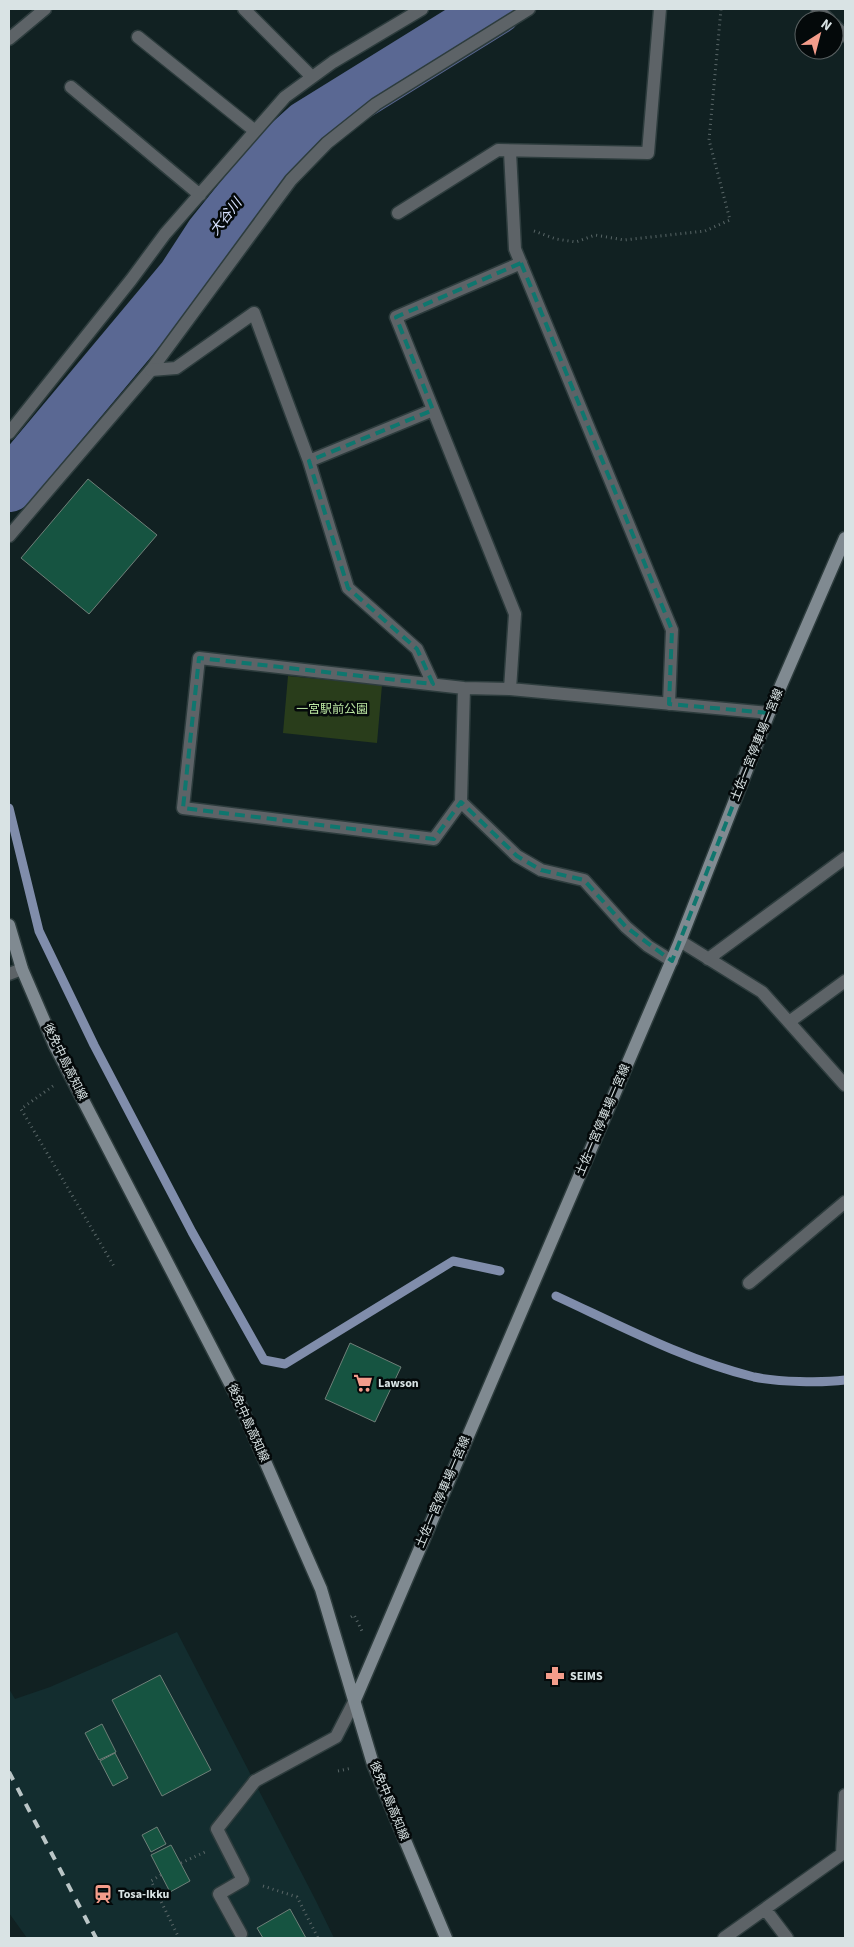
<svg xmlns="http://www.w3.org/2000/svg" width="854" height="1947" font-family="'Source Sans 3','Noto Sans JP',sans-serif">
  <style>
    .built { fill: #132d2f }
    .green { fill: #293d1b }
    .lines { fill: none; stroke-linecap: round; stroke-linejoin: round }
    .stream { stroke: #808dab; stroke-width: 9 }
    .river { stroke: #5a6893; stroke-width: 52 }
    .building { fill: #165441; stroke: #6f8079 }
    .lane-casing { stroke: #2d3c3d; stroke-width: 15 }
    .street-casing { stroke: #2d3c3d; stroke-width: 15 }
    .secondary-casing { stroke: #2d3c3d; stroke-width: 15 }
    .path { stroke: #596667; stroke-width: 3; stroke-dasharray: 1 4; stroke-linecap: butt }
    .lane { stroke: #5d6367; stroke-width: 12 }
    .street { stroke: #5d6367; stroke-width: 12 }
    .secondary { stroke: #808a91; stroke-width: 12 }
    .rail { stroke: #bac5c6; stroke-width: 4; stroke-dasharray: 9 9; stroke-linecap: butt }
    .marked { fill: none; stroke: #0f766e; stroke-width: 4; stroke-dasharray: 10 6; stroke-linejoin: round }
    .labels { text-anchor: middle; dominant-baseline: central; stroke-width: 5; stroke-linejoin: round; paint-order: stroke }
    .park-label { font-size: 12px; fill: #bbe6a2; stroke: #04090a }
    .street-label { font-size: 12px; fill: #d9e3e4; stroke: #04090a }
    .poi-label { font-size: 12px; font-weight: bold; fill: #d9e3e4; stroke: #04090a; text-anchor: start }
    .water-label { font-size: 14px; font-style: italic; fill: #d6e0fd; stroke: #04090a }
  </style>
  <rect width="100%" height="100%" fill="#112122"/>
  <path class="built" d="M 177,1632 L 316,1901 L 334,1938 L 27,1938 L 9,1913 L 9,1689 L 15,1699 L 50,1687 Z"/>
  <path class="green" d="M 288,676 L 382,685 L 377,743 L 283,733 Z"/>
  <g class="lines">
    <path class="stream" d="M 9,808 L 39,931 L 94,1045 L 192,1232 L 264,1360 L 285,1364 L 453,1261 L 500,1271
      M 556,1296 C 621,1326 685,1360 754,1377 C 778,1382 821,1383 845,1380"/>
    <path class="river" d="M 9,486 L 183,278 L 211,235 L 276,154 L 307,126 L 496,9"/>
  </g>
  <path class="building" d="M 88,479 L 157,535 L 89,614 L 21,558 Z
    M 350,1343 L 401,1367 L 375,1422 L 325,1399 Z
    M 160,1675 L 211,1770 L 162,1796 L 112,1700 Z
    M 102,1724 L 116,1752 L 99,1760 L 85,1733 Z
    M 115,1753 L 128,1778 L 113,1786 L 100,1761 Z
    M 157,1827 L 166,1844 L 151,1852 L 142,1835 Z
    M 171,1845 L 190,1881 L 170,1892 L 151,1855 Z
    M 290,1909 L 306,1938 L 263,1938 L 257,1928 Z"/>
  <g class="lines">
    <g class="lane-casing">
      <path id="lane" d="M 9,536 L 151,370 L 291,180 L 327,143 L 376,104 L 529,9
        M 241,1934 L 219,1894 L 243,1880 L 217,1829 L 255,1781"/>
    </g>
    <g class="street-casing">
      <path id="street" d="M 244,9 L 312,77
        M 817,9 L 829,20
        M 834,25 L 845,36
        M 138,37 L 255,131
        M 9,39 L 45,9
        M 71,87 L 200,195
        M 510,152 L 515,249 L 672,630 L 669,704
        M 398,213 L 498,150 L 648,153 L 660,9
        M 151,370 L 176,368 L 254,313 L 309,461 L 348,588 L 417,649 L 433,684
        M 9,433 L 131,280 L 165,234 L 285,97 L 333,62 L 422,9
        M 309,461 L 433,410
        M 464,688 L 461,802 L 434,839 L 183,808 L 199,658 L 464,688 L 510,689 L 769,713
        M 510,689 L 515,614 L 396,317 L 521,263
        M 461,802 L 517,856 L 541,870 L 584,880 L 626,927 L 648,946 L 672,961
        M 680,941 L 762,992 L 845,1085
        M 708,959 L 845,858
        M 9,974 L 22,969
        M 789,1022 L 845,981
        M 749,1283 L 845,1202
        M 255,1781 L 336,1737 L 355,1700
        M 765,1909 L 787,1938
        M 724,1938 L 842,1854 L 845,1795"/>
    </g>
    <g class="secondary-casing">
      <path id="secondary" d="M 9,925 L 22,969 L 55,1046 L 236,1395 L 321,1589 L 373,1764 L 446,1938
        M 355,1700 L 680,941 L 769,713 L 845,538"/>
    </g>
    <path class="path" d="M 534,231 L 556,239 L 576,242 L 595,235 L 624,240 L 705,231 L 730,220 L 709,140 L 721,9
      M 53,1086 L 21,1109 L 115,1268
      M 351,1617 L 354,1615 L 362,1631
      M 338,1771 L 352,1768
      M 181,1863 L 205,1852
      M 161,1875 L 151,1881 L 179,1938
      M 263,1886 L 297,1897 L 318,1938"/>
    <use href="#lane" class="lane"/>
    <use href="#street" class="street"/>
    <use href="#secondary" class="secondary"/>
    <path class="rail" d="M 9,1772 L 96,1938"/>
  </g>
  <path class="marked" d="M 521,263 L 672,630 L 669,704 L 769,713 L 672,961 L 626,927 L 584,880 L 541,870 L 517,856 L 461,802 L 434,839 L 183,808 L 199,658 L 433,684 L 417,649 L 348,588 L 309,461 L 433,410 L 396,317 Z"/>
  <defs>
    <g id="supermarket-bare" transform="scale(1.5)"><path d="M-6-5.5h2.5l.6 2H6L4.5 2H-2.5L-4.4-4H-6ZM-1.5 3.2a1.3 1.3 0 1 0 .1 0ZM3 3.2a1.3 1.3 0 1 0 .1 0Z" fill="#f49d8b" stroke="#04090a" stroke-width="2.5" paint-order="stroke"/></g>
    <g id="pharmacy-bare" transform="scale(1.5)"><path d="M-2-6h4v4h4v4h-4v4h-4v-4h-4v-4h4Z" fill="#f49d8b" stroke="#04090a" stroke-width="2.5" paint-order="stroke"/></g>
    <g id="station-bare" transform="scale(1.5)"><path d="M-3-6H3Q5-6 5-4V2Q5 4 3 4L4.5 6H3L1.5 4h-3L-3 6H-4.5L-3 4Q-5 4-5 2V-4Q-5-6-3-6ZM-3.5-4v3h7v-3ZM-3.5 1v1.5H-2V1ZM2 1v1.5H3.5V1Z" fill="#f49d8b" stroke="#04090a" stroke-width="2.5" paint-order="stroke"/></g>
  </defs>
  <g fill-rule="evenodd">
    <use href="#supermarket-bare" x="363" y="1383"/>
    <use href="#pharmacy-bare" x="555" y="1676"/>
    <use href="#station-bare" x="103" y="1894"/>
  </g>
  <g class="labels">
    <g class="park-label">
      <text x="332" y="709">一宮駅前公園</text>
    </g>
    <g class="street-label">
      <text transform="translate(757 745) rotate(-68)">土佐一宮停車場一宮線</text>
      <text transform="translate(65 1062) rotate(64)">後免中島高知線</text>
      <text transform="translate(603 1120) rotate(-67)">土佐一宮停車場一宮線</text>
      <text transform="translate(248 1423) rotate(66)">後免中島高知線</text>
      <text transform="translate(443 1492) rotate(-67)">土佐一宮停車場一宮線</text>
      <text transform="translate(389 1801) rotate(68)">後免中島高知線</text>
    </g>
    <g class="poi-label">
      <text x="378" y="1383">Lawson</text>
      <text x="570" y="1676">SEIMS</text>
      <text x="118" y="1894">Tosa-Ikku</text>
    </g>
    <g class="water-label">
      <text transform="translate(226 217) rotate(-52)">大谷川</text>
    </g>
  </g>
  <rect width="854" height="1947" fill="none" stroke="#d9e3e4" stroke-width="20"/>
  <g transform="translate(819 35) rotate(36)"><circle r="24" fill="#04090a" stroke="#596061"/>
  <path d="M0-4L9 19L0 12L-9 19Z" fill="#f49d8b"/>
  <text y="-8" font-size="14" font-weight="bold" text-anchor="middle" fill="#d9e3e4">N</text>
  </g>
</svg>
